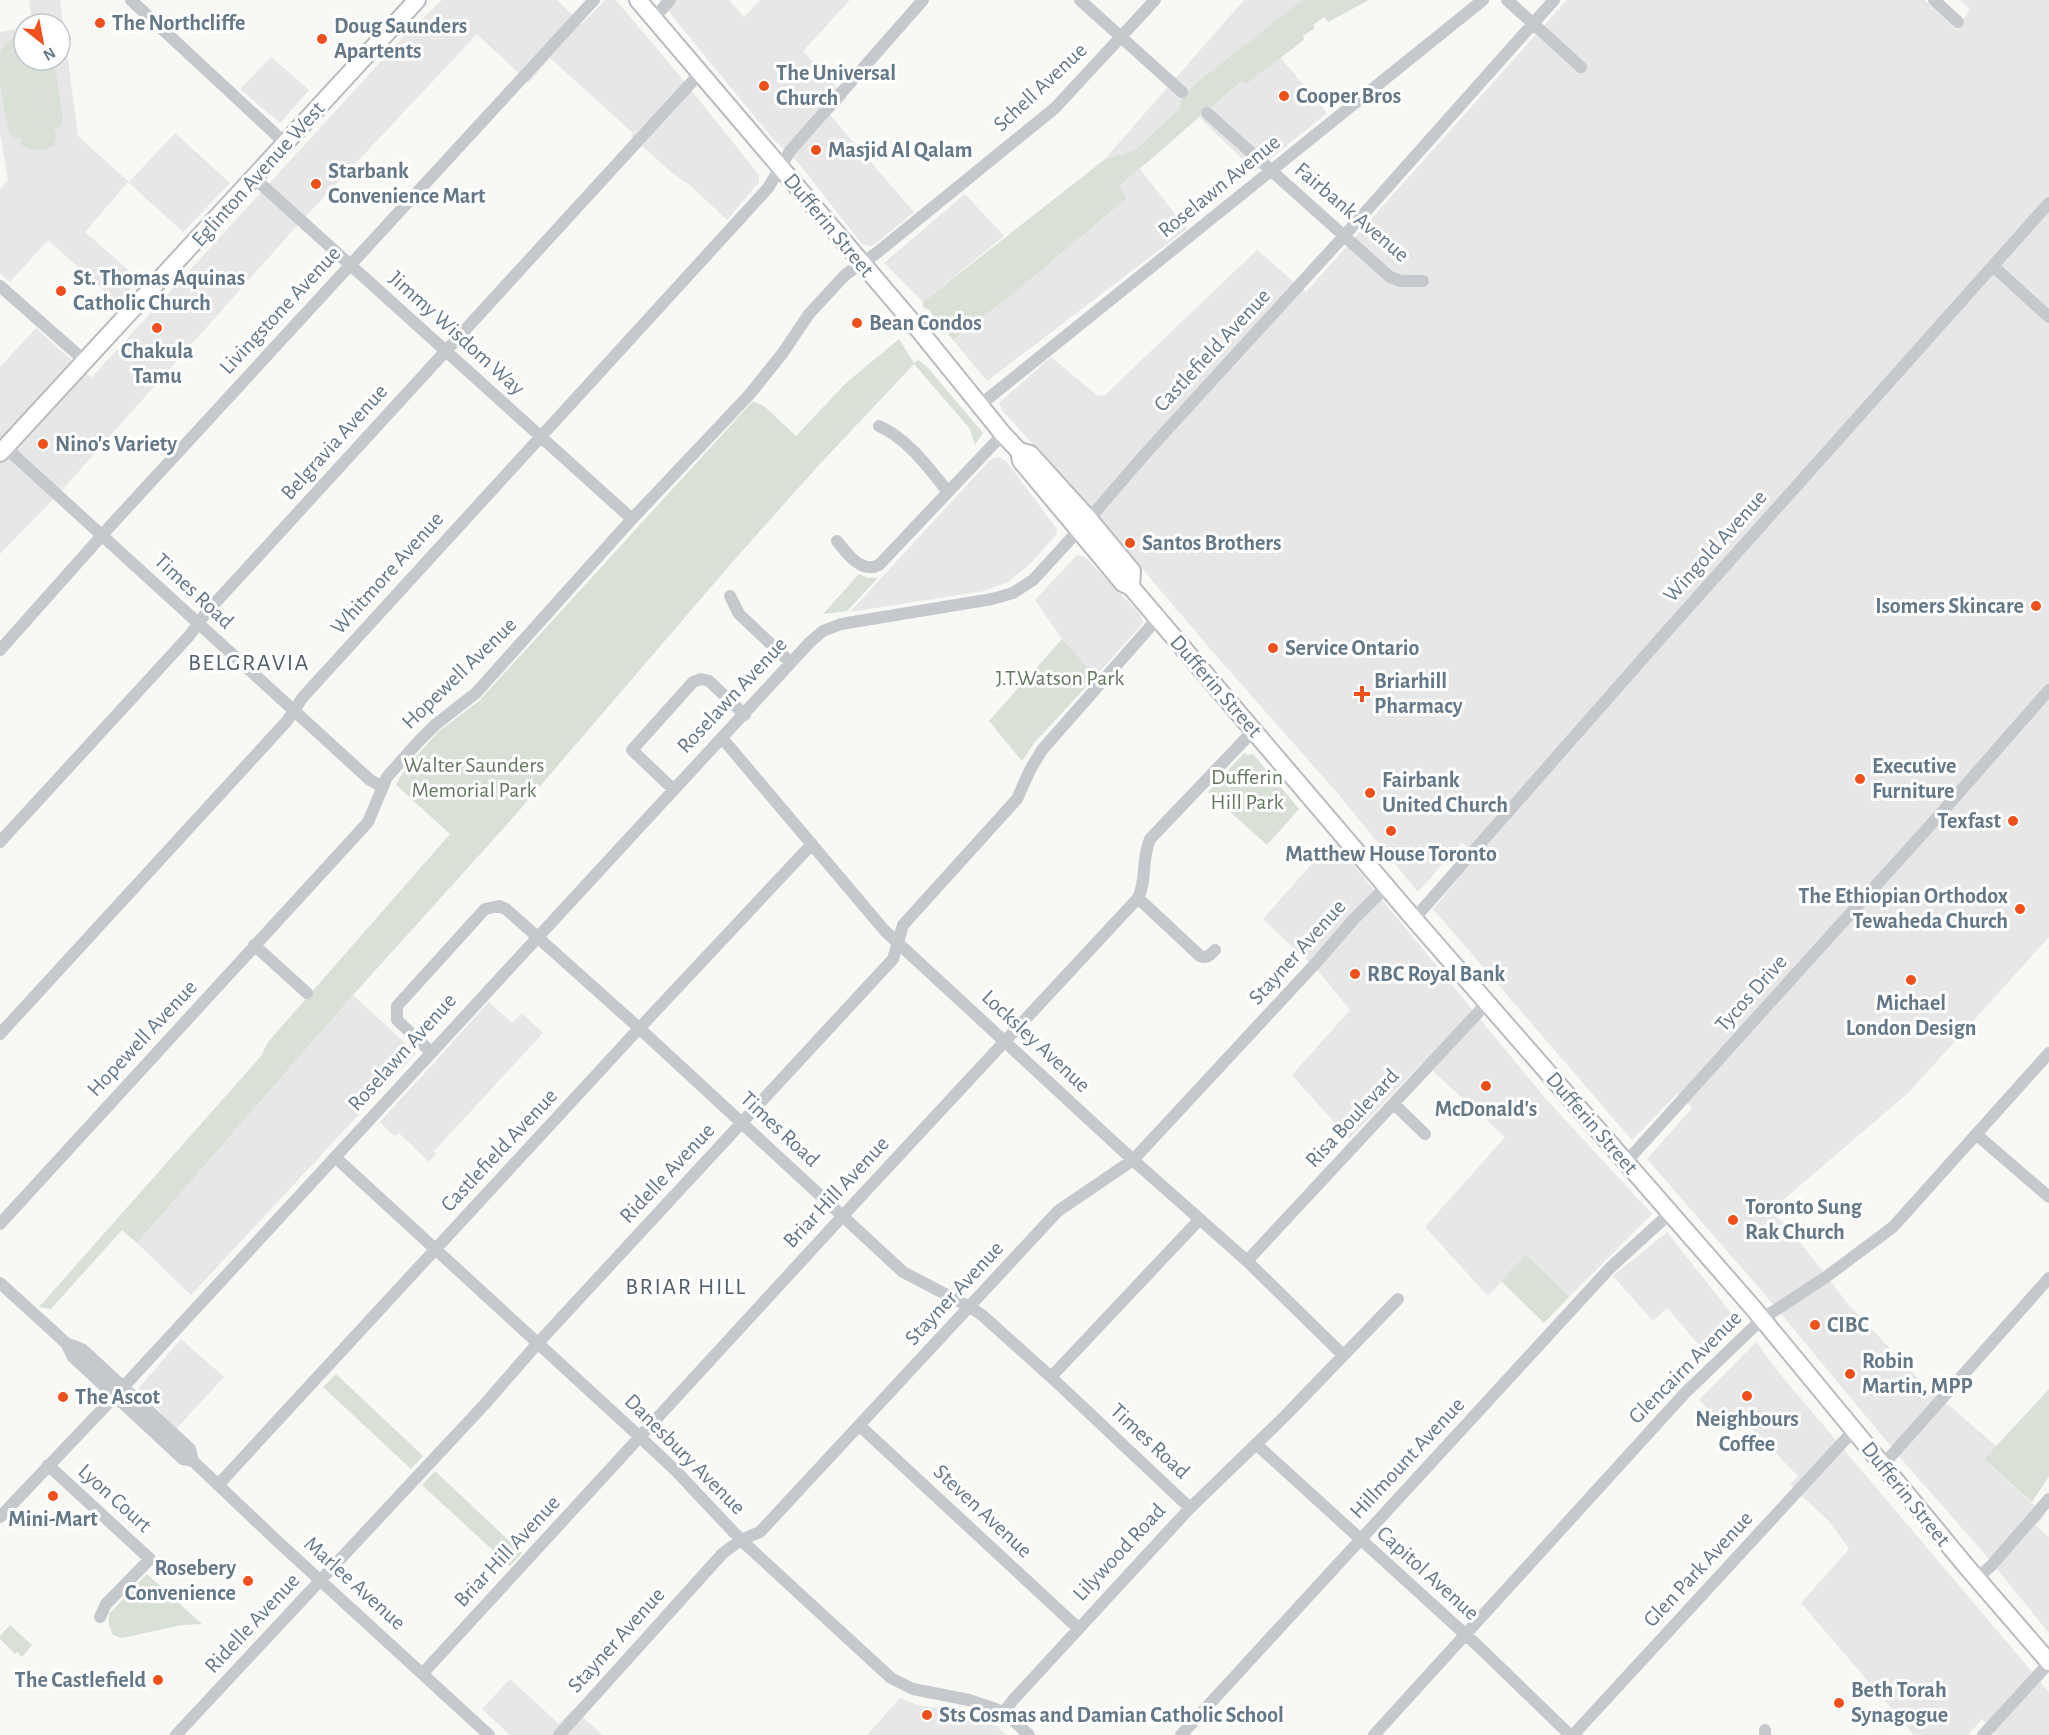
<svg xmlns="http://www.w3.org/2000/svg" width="2049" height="1735" font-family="'Alegreya Sans',sans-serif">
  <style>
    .built { fill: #e6e7e6 }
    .green { fill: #d9e0d6 }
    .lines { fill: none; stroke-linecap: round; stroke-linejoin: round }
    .major-casing { stroke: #b8bcc0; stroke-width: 20 }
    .minor { stroke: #c5c9cd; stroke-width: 12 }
    .major { stroke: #fff; stroke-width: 16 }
    .poi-dot { fill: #f1501c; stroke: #fff; stroke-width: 2 }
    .labels { text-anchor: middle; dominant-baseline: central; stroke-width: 6; stroke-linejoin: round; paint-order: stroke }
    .poi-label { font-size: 22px; font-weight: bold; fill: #657888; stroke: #fff; text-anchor: start }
    .street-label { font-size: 22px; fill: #657888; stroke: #fff }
    .park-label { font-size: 22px; fill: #657a60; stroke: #fff }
    .neighbourhood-label { font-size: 24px; letter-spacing: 1.5px; fill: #53616d; stroke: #fff }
  </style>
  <rect width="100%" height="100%" fill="#f8f8f5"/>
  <path class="built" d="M 29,0 L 60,0 L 78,136 L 129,182 L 175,133 L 230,183 L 183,232 L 128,182 L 85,232 L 140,280 L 117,302 L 48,240 L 10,282 L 0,273 L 0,189 L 8,180 L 0,133 L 0,32 L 24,28 L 24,60 L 60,60 L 60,24 L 32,24 Z
    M 442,0 L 557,0 L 582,24 L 605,0 L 616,0 L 679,75 L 759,175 L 759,182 L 727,220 L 691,186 L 671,172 L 631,136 L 633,133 L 550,58 L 529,83 L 477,34 L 294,229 L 63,489 L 0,554 L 0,367 L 36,328 L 91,378 L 407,33 Z
    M 659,0 L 729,0 L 744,17 L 760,0 L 850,0 L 803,51 L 847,98 L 830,115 L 914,212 L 875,244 L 871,246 L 862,244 L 797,161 L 775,141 Z
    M 1244,0 L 1302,0 L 1196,83 L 1180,99 L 1180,108 L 1135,150 L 1104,160 Z
    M 1567,0 L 1924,0 L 1957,30 L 1970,9 L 1960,0 L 2049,0 L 2049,937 L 1909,1092 L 1770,1211 L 1789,1228 L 1848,1304 L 1933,1394 L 1951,1407 L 1996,1446 L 1984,1459 L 2045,1515 L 2036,1526 L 2049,1537 L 2049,1633 L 1983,1552 L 1904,1462 L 1767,1297 L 1647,1159 L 1692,1108 L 1678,1093 L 1632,1140 L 1433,909 L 1477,856 L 1462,842 L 1418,892 L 1339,795 L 1213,652 L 1105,525 L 1003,411 L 999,403 L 1051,357 L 1098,396 L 1105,395 L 1257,250 L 1306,292 Z
    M 271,57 L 309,90 L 280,123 L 240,89 Z
    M 1280,57 L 1327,113 L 1255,171 L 1200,118 L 1212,105 L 1243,80 L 1246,84 Z
    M 1140,169 L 1187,229 L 987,381 L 953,340 L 1014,293 L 1127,198 L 1119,186 Z
    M 965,194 L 1004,236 L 923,302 L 884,263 Z
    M 998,457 L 1006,461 L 1057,529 L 1056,535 L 1030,564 L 1008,582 L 984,591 L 850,612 L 990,460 Z
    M 1077,555 L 1085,557 L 1141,615 L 1143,623 L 1096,676 L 1062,639 L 1035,600 Z
    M 1333,840 L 1545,1098 L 1652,1214 L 1569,1297 L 1526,1256 L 1488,1296 L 1425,1227 L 1505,1137 L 1423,1062 L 1349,1139 L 1292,1075 L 1350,1010 L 1319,972 L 1263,919 Z
    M 353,995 L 416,1053 L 191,1295 L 137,1243 Z
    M 489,1002 L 512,1023 L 522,1013 L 543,1033 L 434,1151 L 436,1154 L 429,1162 L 399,1133 L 395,1137 L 380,1122 Z
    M 1667,1232 L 1738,1322 L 1707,1354 L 1667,1308 L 1653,1321 L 1613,1276 Z
    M 181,1339 L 224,1377 L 176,1429 L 138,1389 Z
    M 1756,1342 L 1780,1374 L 2049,1692 L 2049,1735 L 1995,1735 L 1982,1719 L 1968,1735 L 1914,1735 L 1801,1603 L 1849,1549 L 1829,1521 L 1790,1485 L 1798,1476 L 1739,1416 L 1729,1427 L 1699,1400 Z
    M 510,1679 L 559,1724 L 573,1709 L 603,1735 L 510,1735 L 482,1709 Z
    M 900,1698 L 920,1706 L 953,1710 L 977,1717 L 994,1724 L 1007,1735 L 867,1735 Z"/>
  <path class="green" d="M 1302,0 L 1369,0 L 1328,22 L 1324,17 L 1313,25 L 1315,28 L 1303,36 L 1304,40 L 1246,84 L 1243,80 C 1201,114 1161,152 1119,186 L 1127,198 L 1014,293 L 953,340 L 929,310 L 923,307 L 923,302 L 1104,160 L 1135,150 L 1180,108 L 1180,100 L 1196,83 Z
    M 24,35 L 24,60 L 54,60 L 63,119 L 61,126 L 53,130 L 57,135 L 54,145 C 43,152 33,151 21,146 L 21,138 L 16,139 L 9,133 L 0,85 L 0,52 C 5,41 13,37 24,35 Z
    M 899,339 L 914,363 L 918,360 L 928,368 L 983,433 L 975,445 L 970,429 L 914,364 L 818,466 L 735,559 L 511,820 L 353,995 L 137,1243 L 122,1230 L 51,1309 L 39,1307 L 261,1056 L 268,1042 L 450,834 L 396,785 L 405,769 L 438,732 L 479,701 L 753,401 L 764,406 L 796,436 L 846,383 Z
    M 859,574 L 868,578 L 878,578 L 847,611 L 823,614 Z
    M 1062,639 L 1096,676 L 1035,742 L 1022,761 L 989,721 Z
    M 1244,753 L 1247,755 L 1253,754 L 1299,809 L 1267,845 L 1208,792 Z
    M 1526,1255 L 1569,1297 L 1544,1323 L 1501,1281 Z
    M 336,1374 L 423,1456 L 411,1469 L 323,1387 Z
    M 2049,1389 L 2049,1476 L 2032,1502 L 1984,1459 Z
    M 435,1471 L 522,1553 L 510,1566 L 422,1485 Z
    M 147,1574 L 201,1623 L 201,1624 L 182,1625 L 122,1638 L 113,1635 L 109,1625 L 109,1614 Z
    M 10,1625 L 32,1645 L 22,1657 L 17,1652 L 15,1654 L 0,1639 L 0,1636 Z"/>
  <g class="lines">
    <g class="major-casing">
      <path id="major" d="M 638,0 L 919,330 L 1003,434 L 1019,451 L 1030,454 L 1089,519 L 1132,571 L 1131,587
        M 1019,451 L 1021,461 L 1123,583 L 1131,587 L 1414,919 L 1754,1309 L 1966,1566 L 2049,1662
        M 0,453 L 417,0"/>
    </g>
    <path class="minor" d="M 131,0 L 286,144
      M 1080,0 L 1182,92
      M 1507,0 L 1581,67
      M 1934,0 L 1958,22
      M 654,18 L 670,0
      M 1207,113 L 1390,277 L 1401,281 L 1423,281
      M 254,178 L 632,519
      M 1993,266 L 2049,317
      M 0,286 L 85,361
      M 980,405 L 1483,0
      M 879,426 C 908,439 928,467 948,492
      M 5,447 L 370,780 L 383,787
      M 837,541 C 847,554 862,574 879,565 L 1003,434
      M 730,596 L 739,614 L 790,662
      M 0,650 L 113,523 L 594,0
      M 722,738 L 885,931 L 1133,1160 L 1247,1261 L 1343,1355
      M 674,790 L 632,750 L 693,682 L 701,679 L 709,681 L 745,715
      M 0,842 L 189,636 L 206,613 L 701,72
      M 1138,898 L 1200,956 C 1207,959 1210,955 1215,950
      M 1414,919 L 1660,639 L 2049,203
      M 254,945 L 307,993
      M 0,1034 L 287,721 L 303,697 L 768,188 L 790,151 L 923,0
      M 431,1052 L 397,1020 L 397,1006 L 485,909 L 499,906 L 506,909 L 639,1028 L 903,1272 L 970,1307 L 982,1315 L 1051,1377 L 1190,1508
      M 1394,1104 L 1425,1134
      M 1977,1135 L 2049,1197
      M 335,1157 L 640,1437 L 676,1471 L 741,1540 L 891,1678 L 913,1689 L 969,1700 L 1004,1712 L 1029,1735
      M 1627,1161 L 1935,820 L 2049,690
      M 0,1224 L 349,843 L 368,822 L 387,777 L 418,742 L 435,725 L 476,693 L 632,519 L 749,395 L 782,354 L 809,314 L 845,275 L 878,252 L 1055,108 L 1155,0
      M 1247,1261 L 1487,1003
      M 0,1283 L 66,1343 L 82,1349 L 190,1449 L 193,1461 L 275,1539 L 489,1735
      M 66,1343 L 73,1357 L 183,1459 L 193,1461
      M 1051,1377 L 1199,1220
      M 860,1426 L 1078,1628
      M 1256,1444 L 1478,1646 L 1570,1735
      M 48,1465 L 150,1559 L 106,1604 L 100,1617
      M 1883,1465 L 2049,1278
      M 218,1485 L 632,1036 L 812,844
      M 0,1517 L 115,1396 L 810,642 L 823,631 L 841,624 L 992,599 L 1013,593 L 1033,580 L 1089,519 L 1145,454 L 1344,236 L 1554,0
      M 1977,1578 L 1991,1566 L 2049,1499
      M 423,1673 L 850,1208 L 1138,898 C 1147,880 1141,861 1150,839 L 1254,730
      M 1004,1712 L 1013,1700 L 1190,1508 L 1284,1417 L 1398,1299
      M 1765,1730 L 1765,1735
      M 176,1735 L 484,1405 L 538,1343 L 893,959 L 903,925 L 1017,799 L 1030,770 L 1042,750 L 1157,619
      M 559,1735 L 723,1553 L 741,1540 L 760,1532 L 1058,1211 L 1133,1160 L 1315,964 L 1354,919 L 1387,886
      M 1181,1735 L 1610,1268 L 1669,1214
      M 1374,1735 L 1685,1393 L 1762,1319 L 1826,1277 L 1893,1227 L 2049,1053
      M 1573,1735 L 1854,1430
      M 1983,1735 L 2049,1663"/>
    <use href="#major" class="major"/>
  </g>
  <g class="poi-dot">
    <circle cx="100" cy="23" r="6"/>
    <circle cx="322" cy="39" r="6"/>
    <circle cx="764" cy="86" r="6"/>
    <circle cx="1284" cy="96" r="6"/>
    <circle cx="816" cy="150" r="6"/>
    <circle cx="316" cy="184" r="6"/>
    <circle cx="61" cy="291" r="6"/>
    <circle cx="857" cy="323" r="6"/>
    <circle cx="157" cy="328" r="6"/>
    <circle cx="43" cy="444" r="6"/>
    <circle cx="1130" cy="543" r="6"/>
    <circle cx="2036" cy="606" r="6"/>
    <circle cx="1273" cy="648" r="6"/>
    <path d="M1359 685h6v6h6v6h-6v6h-6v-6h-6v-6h6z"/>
    <circle cx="1860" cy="779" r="6"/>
    <circle cx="1370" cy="793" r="6"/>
    <circle cx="2013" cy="821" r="6"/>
    <circle cx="1391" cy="831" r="6"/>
    <circle cx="2020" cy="909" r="6"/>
    <circle cx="1355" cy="974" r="6"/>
    <circle cx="1911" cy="980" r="6"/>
    <circle cx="1486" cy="1086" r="6"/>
    <circle cx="1733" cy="1220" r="6"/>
    <circle cx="1815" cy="1325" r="6"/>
    <circle cx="1850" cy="1374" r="6"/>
    <circle cx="1747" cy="1396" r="6"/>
    <circle cx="63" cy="1397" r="6"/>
    <circle cx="53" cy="1496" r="6"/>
    <circle cx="248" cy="1581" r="6"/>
    <circle cx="158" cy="1680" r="6"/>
    <circle cx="1839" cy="1703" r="6"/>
    <circle cx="927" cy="1715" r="6"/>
  </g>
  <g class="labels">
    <g class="poi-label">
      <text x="112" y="23">The Northcliffe</text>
      <text x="334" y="26">Doug Saunders<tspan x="334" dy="25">Apartents</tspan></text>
      <text x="776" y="73">The Universal<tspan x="776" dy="25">Church</tspan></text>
      <text x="1296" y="96">Cooper Bros</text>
      <text x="828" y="150">Masjid Al Qalam</text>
      <text x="328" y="171">Starbank<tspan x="328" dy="25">Convenience Mart</tspan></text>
      <text x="73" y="278">St. Thomas Aquinas<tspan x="73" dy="25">Catholic Church</tspan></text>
      <text x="869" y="323">Bean Condos</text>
      <text x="157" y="351" text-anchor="middle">Chakula<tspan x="157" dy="25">Tamu</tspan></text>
      <text x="55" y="444">Nino's Variety</text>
      <text x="1142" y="543">Santos Brothers</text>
      <text x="2024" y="606" text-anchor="end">Isomers Skincare</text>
      <text x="1285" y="648">Service Ontario</text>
      <text x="1374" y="681">Briarhill<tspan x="1374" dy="25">Pharmacy</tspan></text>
      <text x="1872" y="766">Executive<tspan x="1872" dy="25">Furniture</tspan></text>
      <text x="1382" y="780">Fairbank<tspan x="1382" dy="25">United Church</tspan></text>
      <text x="2001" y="821" text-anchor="end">Texfast</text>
      <text x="1391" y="854" text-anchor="middle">Matthew House Toronto</text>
      <text x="2008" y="896" text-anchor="end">The Ethiopian Orthodox<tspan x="2008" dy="25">Tewaheda Church</tspan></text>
      <text x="1367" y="974">RBC Royal Bank</text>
      <text x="1911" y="1003" text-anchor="middle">Michael<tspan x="1911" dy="25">London Design</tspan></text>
      <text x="1486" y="1109" text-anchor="middle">McDonald's</text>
      <text x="1745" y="1207">Toronto Sung<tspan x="1745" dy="25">Rak Church</tspan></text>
      <text x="1827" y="1325">CIBC</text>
      <text x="1862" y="1361">Robin<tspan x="1862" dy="25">Martin, MPP</tspan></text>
      <text x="75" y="1397">The Ascot</text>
      <text x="1747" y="1419" text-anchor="middle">Neighbours<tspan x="1747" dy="25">Coffee</tspan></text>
      <text x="53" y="1519" text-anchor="middle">Mini-Mart</text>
      <text x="236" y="1568" text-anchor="end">Rosebery<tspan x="236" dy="25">Convenience</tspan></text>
      <text x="146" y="1680" text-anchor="end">The Castlefield</text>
      <text x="1851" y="1690">Beth Torah<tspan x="1851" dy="25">Synagogue</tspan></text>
      <text x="939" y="1715">Sts Cosmas and Damian Catholic School</text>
    </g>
    <g class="street-label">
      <text transform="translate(1040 87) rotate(-43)">Schell Avenue</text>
      <text transform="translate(258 174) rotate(-48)">Eglinton Avenue West</text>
      <text transform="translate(1219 186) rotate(-39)">Roselawn Avenue</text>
      <text transform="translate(1352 212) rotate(40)">Fairbank Avenue</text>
      <text transform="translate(829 225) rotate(50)">Dufferin Street</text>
      <text transform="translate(280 310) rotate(-47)">Livingstone Avenue</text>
      <text transform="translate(457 333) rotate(42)">Jimmy Wisdom Way</text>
      <text transform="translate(1212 350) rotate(-47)">Castlefield Avenue</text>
      <text transform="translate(334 442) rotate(-48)">Belgravia Avenue</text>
      <text transform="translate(1715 546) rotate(-48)">Wingold Avenue</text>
      <text transform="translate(387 573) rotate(-48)">Whitmore Avenue</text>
      <text transform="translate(194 591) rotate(43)">Times Road</text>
      <text transform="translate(459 673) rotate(-44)">Hopewell Avenue</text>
      <text transform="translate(1216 686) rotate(49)">Dufferin Street</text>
      <text transform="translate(732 695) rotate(-47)">Roselawn Avenue</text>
      <text transform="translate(1297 952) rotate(-48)">Stayner Avenue</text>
      <text transform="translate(1751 993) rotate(-48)">Tycos Drive</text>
      <text transform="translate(142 1038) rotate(-47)">Hopewell Avenue</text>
      <text transform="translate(1036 1041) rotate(43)">Locksley Avenue</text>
      <text transform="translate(402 1052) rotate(-48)">Roselawn Avenue</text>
      <text transform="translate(1352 1118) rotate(-47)">Risa Boulevard</text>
      <text transform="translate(1592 1123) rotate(49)">Dufferin Street</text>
      <text transform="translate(780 1129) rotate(43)">Times Road</text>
      <text transform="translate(499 1150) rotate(-47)">Castlefield Avenue</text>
      <text transform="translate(667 1173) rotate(-47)">Ridelle Avenue</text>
      <text transform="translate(836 1192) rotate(-47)">Briar Hill Avenue</text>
      <text transform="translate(954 1293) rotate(-47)">Stayner Avenue</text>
      <text transform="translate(1685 1367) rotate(-45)">Glencairn Avenue</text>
      <text transform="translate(1150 1441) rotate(43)">Times Road</text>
      <text transform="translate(685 1454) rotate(45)">Danesbury Avenue</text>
      <text transform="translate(1407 1458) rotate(-47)">Hillmount Avenue</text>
      <text transform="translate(1906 1494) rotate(51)">Dufferin Street</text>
      <text transform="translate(115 1498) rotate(42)">Lyon Court</text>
      <text transform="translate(983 1511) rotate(43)">Steven Avenue</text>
      <text transform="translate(507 1551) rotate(-47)">Briar Hill Avenue</text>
      <text transform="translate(1119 1552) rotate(-47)">Lilywood Road</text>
      <text transform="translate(1698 1569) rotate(-47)">Glen Park Avenue</text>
      <text transform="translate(1428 1573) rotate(42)">Capitol Avenue</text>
      <text transform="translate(355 1583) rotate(42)">Marlee Avenue</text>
      <text transform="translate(252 1623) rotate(-47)">Ridelle Avenue</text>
      <text transform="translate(616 1640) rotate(-48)">Stayner Avenue</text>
    </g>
    <g class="park-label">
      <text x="1060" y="678">J.T.Watson Park</text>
      <text x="474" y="765">Walter Saunders<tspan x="474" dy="25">Memorial Park</tspan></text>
      <text x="1247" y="777">Dufferin<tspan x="1247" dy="25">Hill Park</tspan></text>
    </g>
    <g class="neighbourhood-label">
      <text x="249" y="663">BELGRAVIA</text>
      <text x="686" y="1287">BRIAR HILL</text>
    </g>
  </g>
  <g transform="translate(42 42) rotate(149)"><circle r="28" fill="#ffffff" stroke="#c1c9cf" stroke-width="1.5"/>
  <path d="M0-4.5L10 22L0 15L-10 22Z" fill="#f1501c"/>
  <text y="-9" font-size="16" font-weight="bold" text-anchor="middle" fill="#657888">N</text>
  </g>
</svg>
